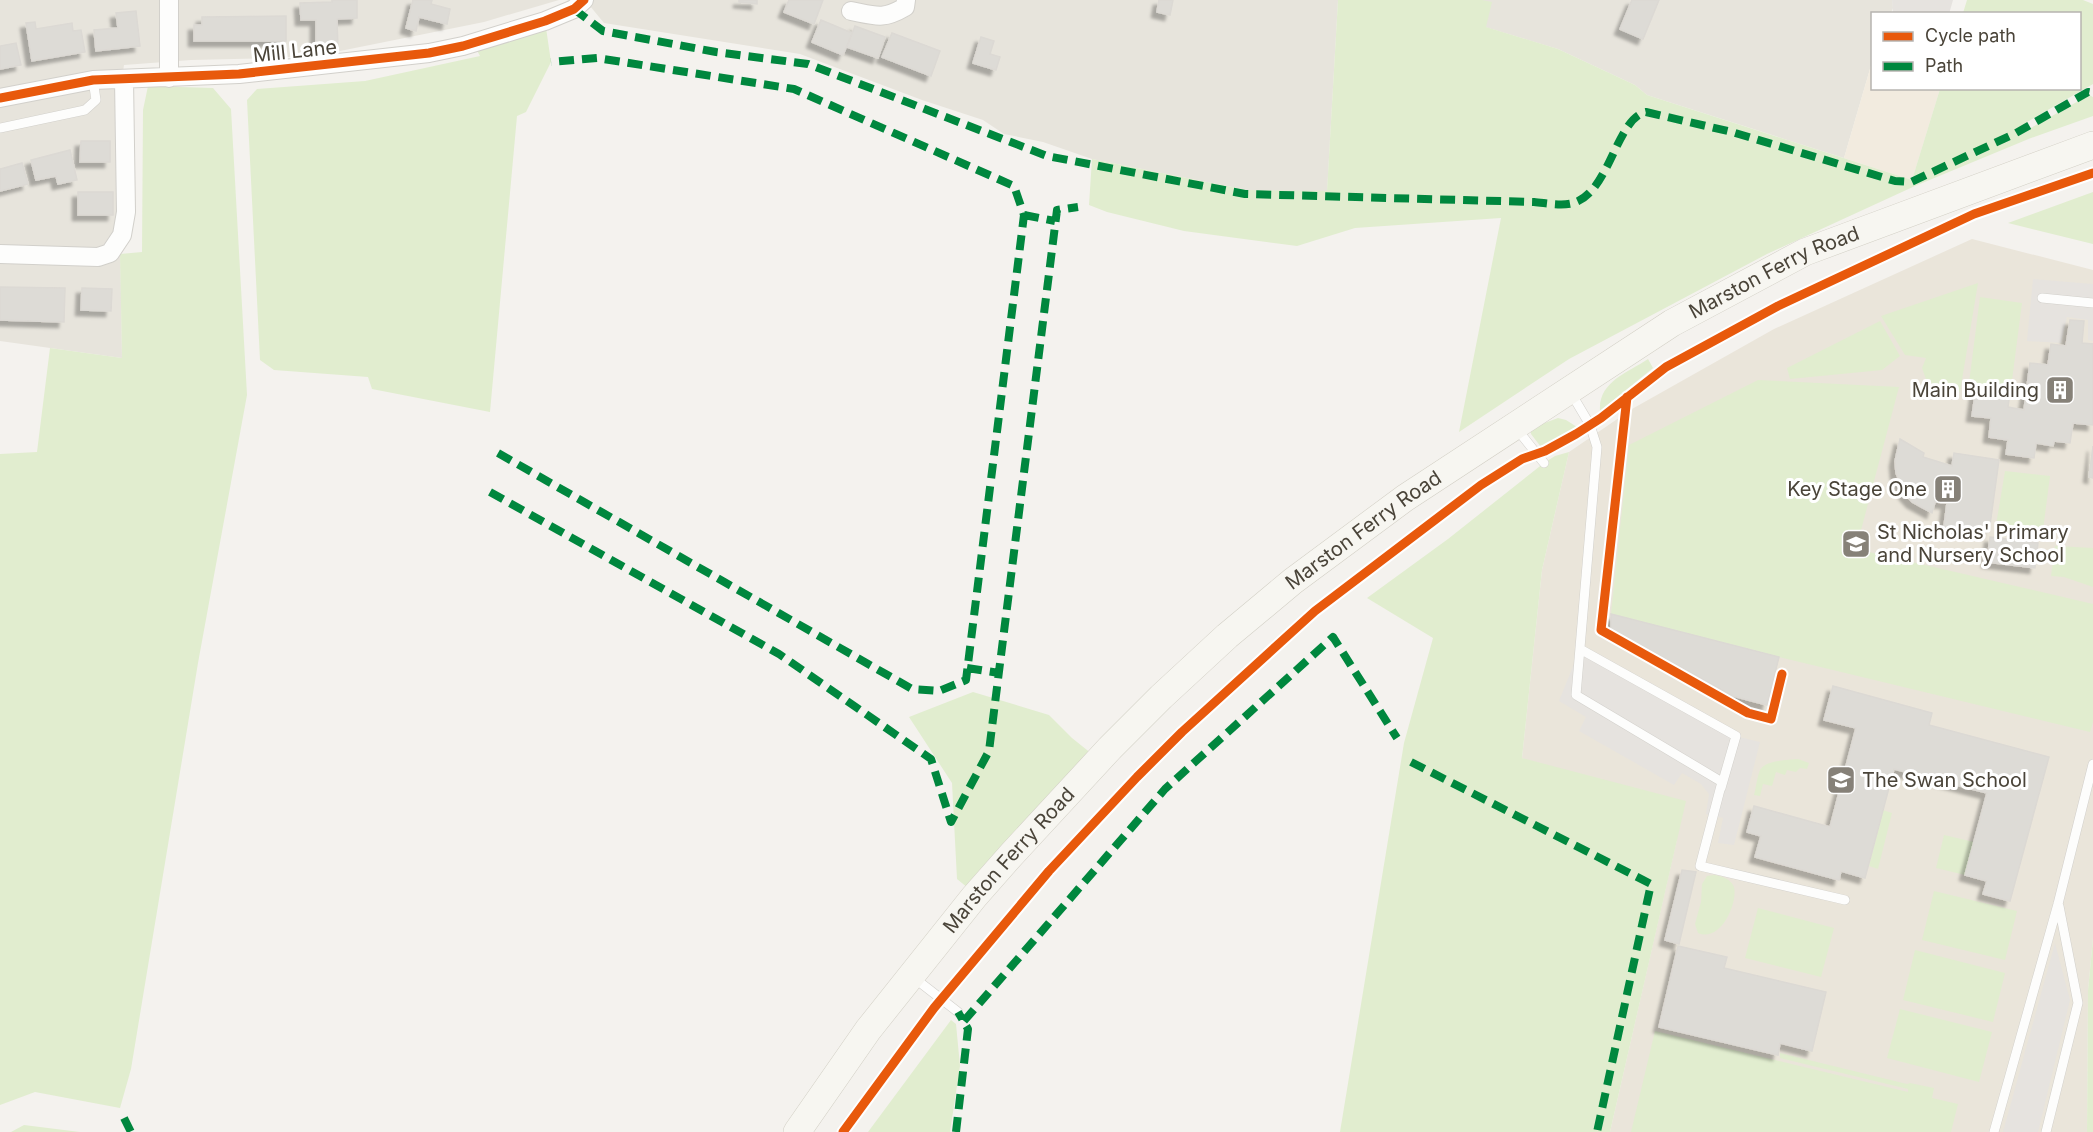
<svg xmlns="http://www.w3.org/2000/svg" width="2093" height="1132" font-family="Inter,sans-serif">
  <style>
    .residential { fill: #e7e4dc }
    .commercial { fill: #f2ebdf }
    .education { fill: #eae5da }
    .green { fill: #e1edcf }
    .parking { fill: #e6e3df }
    .building { fill: #dddbd6; stroke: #dcd9d4; stroke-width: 1.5; filter: url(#shadow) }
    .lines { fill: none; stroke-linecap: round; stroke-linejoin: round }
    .service-casing { stroke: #d2d0cb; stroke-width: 10 }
    .minor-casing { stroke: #d2d0cb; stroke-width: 20 }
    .secondary-casing { stroke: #d2cfc5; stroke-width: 28 }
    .service { stroke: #fdfdfc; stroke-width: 9 }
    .minor { stroke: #fdfdfc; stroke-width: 18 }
    .secondary { stroke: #f7f6f1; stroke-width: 27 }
    .quiet { stroke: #00873e; stroke-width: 8; stroke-dasharray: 15 8; stroke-linecap: butt }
    .cycleway-casing { stroke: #fff; stroke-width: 13 }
    .cycleway { stroke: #e8590c; stroke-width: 9 }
    .labels { text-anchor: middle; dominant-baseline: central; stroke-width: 6; stroke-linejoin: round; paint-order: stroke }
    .street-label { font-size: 20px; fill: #4a4439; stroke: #fff }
    .poi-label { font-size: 20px; fill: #4a4439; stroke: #fff; text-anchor: end }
  </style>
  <defs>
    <filter id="shadow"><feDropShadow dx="-5.5" dy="5.5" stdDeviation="1.5" flood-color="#0004"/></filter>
  </defs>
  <rect width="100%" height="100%" fill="#f4f2ee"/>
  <path class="residential" d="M 0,0 L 559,0 L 484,22 L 340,51 L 280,58 L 191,60 L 124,65 L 118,104 L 122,358 L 0,341 Z
    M 566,0 L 1338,0 L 1327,192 L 1247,190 L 1092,159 L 1043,142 L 1004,134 L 983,120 L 922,100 L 800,54 L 604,23 L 590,6 Z
    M 1482,0 L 1892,0 L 1893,8 L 1891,13 L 1872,14 L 1872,62 L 1844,158 L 1647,95 L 1635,85 L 1558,49 L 1485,27 Z"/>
  <path class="commercial" d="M 1872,62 L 1872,88 L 1940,89 L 1912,180 L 1844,158 Z"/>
  <path class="education" d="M 1972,239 L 2093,270 L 2093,938 L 2088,990 L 2087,1132 L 1610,1132 L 1677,839 L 1522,758 L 1542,570 L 1569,452 L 1632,409 L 1774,329 Z"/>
  <path class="green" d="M 1338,0 L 1482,0 L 1492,2 L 1486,27 L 1558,49 L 1635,85 L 1647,95 L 1912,180 L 1940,89 L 2080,88 L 2080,14 L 1963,13 L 1967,0 L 2083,0 L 2093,4 L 2093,84 L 2027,122 L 2029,129 L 2089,95 L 2093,97 L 2093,116 L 2031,138 L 1915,186 L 1767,254 L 1569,359 L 1459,432 L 1501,218 L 1355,228 L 1297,246 L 1184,231 L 1107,212 L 1089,205 L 1092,159 L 1247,190 L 1327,191 Z
    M 545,21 L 551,62 L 526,112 L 517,116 L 490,412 L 372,389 L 368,377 L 274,370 L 260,360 L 247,100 L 257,89 L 365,81 L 480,56 L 473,43 Z
    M 148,86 L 213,88 L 231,109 L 247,395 L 198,663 L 131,1069 L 120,1108 L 35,1092 L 0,1105 L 0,454 L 37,452 L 50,348 L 122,358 L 120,254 L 142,252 L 143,110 Z
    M 2093,192 L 2093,244 L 2008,223 Z
    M 1978,283 L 1960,392 L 1927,382 L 1922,368 L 1926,358 L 1905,355 L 1881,316 Z
    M 1980,297 L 2022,303 L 2011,388 L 1969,383 Z
    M 1880,321 L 1900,356 L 1882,370 L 1790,379 L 1787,368 Z
    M 1648,359 L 1653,368 L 1600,411 C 1598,382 1627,373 1648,359 Z
    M 1758,380 L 1899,387 L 1856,549 L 2093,604 L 2093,722 L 2090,732 L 1779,657 L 1611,614 L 1629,445 Z
    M 1558,418 L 1566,420 L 1577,427 L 1541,447 L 1531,434 L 1531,428 Z
    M 1569,452 L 1542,570 L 1522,758 L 1686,801 L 1610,1132 L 1340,1132 L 1404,743 L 1433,638 L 1367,598 L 1448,539 L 1544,463 L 1555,456 Z
    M 2005,471 L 2050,476 L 2042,538 L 1995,531 Z
    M 2055,546 L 2093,548 L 2093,587 L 2064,577 L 2051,576 Z
    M 973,692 L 1049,715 L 1072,738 L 1092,754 L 968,888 L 957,879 L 952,783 L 909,717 Z
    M 1798,759 L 1809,763 L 1807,769 L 1800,768 L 1796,772 L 1787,770 L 1785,775 L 1776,772 L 1772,786 L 1763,784 L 1760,796 L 1754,795 C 1756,788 1757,777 1760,770 C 1766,760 1787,760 1798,759 Z
    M 1883,810 L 1892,813 L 1878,869 L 1869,866 Z
    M 1944,835 L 1974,842 L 1965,875 L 1936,868 Z
    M 1714,875 C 1722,876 1731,879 1734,887 C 1738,903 1721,943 1698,933 L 1695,924 L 1701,902 L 1702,884 L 1707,876 Z
    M 1934,891 L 2017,911 L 2005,960 L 1922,940 Z
    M 1758,908 L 1834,928 L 1821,977 L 1745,958 Z
    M 2093,938 L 2093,1132 L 2087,1132 L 2088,990 Z
    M 1915,950 L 2005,973 L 1993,1022 L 1903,1000 Z
    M 1900,1009 L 1992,1032 L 1979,1082 L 1887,1058 Z
    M 951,1020 L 956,1024 L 960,1066 L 950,1132 L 868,1132 Z
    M 1655,1031 L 1908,1092 L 1908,1089 L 1780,1058 L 1780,1053 L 1907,1084 L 1910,1083 L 1934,1088 L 1932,1098 L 1958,1104 L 1951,1132 L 1631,1132 Z
    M 24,1125 L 80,1132 L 11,1132 Z"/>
  <path class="parking" d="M 1892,0 L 1953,0 L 1949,14 L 1893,13 Z
    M 2033,279 L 2093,284 L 2093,341 L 2088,340 L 2088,320 L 2067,317 L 2061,343 L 2027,341 Z
    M 1580,649 L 1735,736 L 1760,742 L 1734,845 L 1718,843 L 1723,818 L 1706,814 L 1709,794 L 1701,784 L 1682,773 L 1674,785 L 1579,731 L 1586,717 L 1559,701 Z
    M 2055,943 L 2070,1000 L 2038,1132 L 2003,1132 Z"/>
  <path class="building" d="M 332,0 L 357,0 L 357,18 L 337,19 L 338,48 L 316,48 L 316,20 L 301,20 L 300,3 L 332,2 Z
    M 413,0 L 432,0 L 431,4 L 450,9 L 447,24 L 419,17 L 416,31 L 406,28 Z
    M 739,0 L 757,0 L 757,4 L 739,2 Z
    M 789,0 L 823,0 L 814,24 L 784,12 Z
    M 1159,0 L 1173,0 L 1170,15 L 1157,12 Z
    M 1632,0 L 1659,0 L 1643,39 L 1620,29 Z
    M 136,11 L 140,46 L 96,51 L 94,30 L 118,28 L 116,13 Z
    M 286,16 L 286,41 L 194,41 L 194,25 L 202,25 L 202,17 Z
    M 821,20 L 852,33 L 843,55 L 812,42 Z
    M 35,22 L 36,29 L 72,23 L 73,31 L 81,30 L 85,52 L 32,61 L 26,23 Z
    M 855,26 L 885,37 L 878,58 L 847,47 Z
    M 892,33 L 940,51 L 931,76 L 882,57 Z
    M 981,37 L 994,41 L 990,54 L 1000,57 L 996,70 L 973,63 Z
    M 16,43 L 21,65 L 0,69 L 0,46 Z
    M 81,141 L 110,141 L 110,162 L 80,162 Z
    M 70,150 L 77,180 L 58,184 L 56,176 L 36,180 L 31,160 Z
    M 22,163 L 28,184 L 0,191 L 0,169 Z
    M 78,192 L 113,192 L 113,215 L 78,215 Z
    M 0,287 L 65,288 L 64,322 L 0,320 Z
    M 82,288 L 112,289 L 111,311 L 81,310 Z
    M 2070,320 L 2084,321 L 2082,343 L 2093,344 L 2093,425 L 2073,423 L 2070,443 L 2054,441 L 2053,446 L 2036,443 L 2034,458 L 2006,454 L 2008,440 L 1989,437 L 1991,418 L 1972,416 L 1976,388 L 2010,392 L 2008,407 L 2024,410 L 2030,363 L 2048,365 L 2051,344 L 2066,346 Z
    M 1900,439 L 1924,453 L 1923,457 L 1952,466 L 1954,453 L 1999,460 L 1989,532 L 1944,526 L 1947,503 L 1935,502 L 1932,513 L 1912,502 L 1905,494 L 1896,473 L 1895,461 Z
    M 2093,446 L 2093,478 L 2089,477 Z
    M 1990,537 L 2038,543 L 2035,568 L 1987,562 Z
    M 1611,614 L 1779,657 L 1767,705 L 1733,696 L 1611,629 Z
    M 1833,686 L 1932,713 L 1929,725 L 2049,757 L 2010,901 L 1983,894 L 1987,881 L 1965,875 L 1987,793 L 1894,769 L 1865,878 L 1841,871 L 1839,880 L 1755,857 L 1761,836 L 1747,832 L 1754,806 L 1830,827 L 1856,728 L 1824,720 Z
    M 1682,870 L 1696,872 L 1679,944 L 1665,940 Z
    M 1678,946 L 1727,957 L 1724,968 L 1826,992 L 1812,1051 L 1780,1043 L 1778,1055 L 1659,1027 Z"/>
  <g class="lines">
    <g class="service-casing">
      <path id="service" d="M 0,128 L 85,110 L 96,100 L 93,80
        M 2042,298 L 2093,303
        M 1571,393 L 1590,425 L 1597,447 L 1576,695 L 1722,782 L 1700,866 L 1845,900
        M 1516,428 L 1544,463
        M 1580,649 L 1736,736 L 1721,788
        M 913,977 L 958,1012
        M 1994,1132 L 2058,904 L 2093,764
        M 2046,1132 L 2078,1003 L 2059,906"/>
    </g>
    <g class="minor-casing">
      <path id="minor" d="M 169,0 L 169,78
        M 851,11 C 876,16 883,20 905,7 L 906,0
        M 0,98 L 93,80 L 239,74 L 429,53 L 463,46 L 545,21 L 574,9 L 584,0
        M 0,254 L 98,257 L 110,253 L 122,235 L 126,212 L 124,79"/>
    </g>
    <g class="secondary-casing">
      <g id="secondary">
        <path id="s1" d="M 797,1132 L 868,1030 L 974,897 L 1012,854 L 1110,748 L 1161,697 L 1227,636 L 1293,581 L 1405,498 L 1672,323 L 1805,252 L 2093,145"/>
      </g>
    </g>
    <use href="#service" class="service"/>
    <use href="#minor" class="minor"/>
    <use href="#secondary" class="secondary"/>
    <path class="quiet" d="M 574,9 L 603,31 L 716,52 L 808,64 L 1047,156 L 1245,194 L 1534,202 C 1547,203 1564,207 1576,202 C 1610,189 1617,118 1646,112 L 1732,132 L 1895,181 L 1911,182 L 2016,133 L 2088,92 L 2093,93
      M 1024,215 L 1055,221
      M 498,453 L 912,689 L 939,691 L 966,680 L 1024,215 L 1014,186 L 794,89 L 597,58 L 551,62
      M 490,492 L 779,654 L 931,759 L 951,822 L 989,751 L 1057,210 L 1078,207
      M 967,668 L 999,673
      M 1411,762 L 1651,884 L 1597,1132
      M 964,1021 L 1165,789 L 1333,637 L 1397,738
      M 124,1118 L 131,1132
      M 956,1132 L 968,1029 L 958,1012"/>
    <g class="cycleway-casing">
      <path id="cycleway" d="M 0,98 L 93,80 L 239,74 L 429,53 L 463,46 L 545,21 L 574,9 L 584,0
        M 1627,397 L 1601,630 L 1748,713 L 1771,719 L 1782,674
        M 843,1132 L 934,1008 L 1049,871 L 1137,777 L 1182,732 L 1315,611 L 1481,485 L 1522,459 L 1545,451 L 1576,434 L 1601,418 L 1666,367 L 1778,306 L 1974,214 L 2093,173"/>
    </g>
    <use href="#cycleway" class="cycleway"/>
  </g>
  <defs>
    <g id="building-square" transform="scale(1.5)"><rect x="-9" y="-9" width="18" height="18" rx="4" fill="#868178" stroke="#fff"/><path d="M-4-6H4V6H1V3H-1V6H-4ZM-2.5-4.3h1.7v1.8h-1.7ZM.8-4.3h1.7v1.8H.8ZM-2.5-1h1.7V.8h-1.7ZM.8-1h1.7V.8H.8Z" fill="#fff"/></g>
    <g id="school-square" transform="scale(1.5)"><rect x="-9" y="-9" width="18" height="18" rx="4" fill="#868178" stroke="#fff"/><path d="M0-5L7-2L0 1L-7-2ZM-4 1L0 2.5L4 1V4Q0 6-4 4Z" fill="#fff"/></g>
  </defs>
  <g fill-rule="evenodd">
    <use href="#building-square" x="2060" y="390"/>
    <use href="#building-square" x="1948" y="489"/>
    <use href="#school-square" x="1856" y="544"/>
    <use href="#school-square" x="1841" y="780"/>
  </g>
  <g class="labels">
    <g class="street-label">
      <text transform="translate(295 51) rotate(-6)">Mill Lane</text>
      <text stroke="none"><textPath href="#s1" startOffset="1317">Marston Ferry Road</textPath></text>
      <text stroke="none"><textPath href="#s1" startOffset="831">Marston Ferry Road</textPath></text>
      <text stroke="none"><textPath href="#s1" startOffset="345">Marston Ferry Road</textPath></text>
    </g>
    <g class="poi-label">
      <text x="2039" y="390">Main Building</text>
      <text x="1927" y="489">Key Stage One</text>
      <text x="1877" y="532" text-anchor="start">St Nicholas' Primary<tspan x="1877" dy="23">and Nursery School</tspan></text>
      <text x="1862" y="780" text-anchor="start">The Swan School</text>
    </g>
  </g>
  <rect x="1871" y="12" width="210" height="78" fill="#ffffff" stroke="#b7b4b0" stroke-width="1.5"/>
  <rect x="1883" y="32" width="30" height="9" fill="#e8590c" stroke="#b7b4b0" stroke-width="1.5"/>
  <text x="1925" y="42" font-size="18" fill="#4a4439">Cycle path</text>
  <rect x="1883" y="62" width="30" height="9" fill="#00873e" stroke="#b7b4b0" stroke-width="1.5"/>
  <text x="1925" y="72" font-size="18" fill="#4a4439">Path</text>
</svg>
